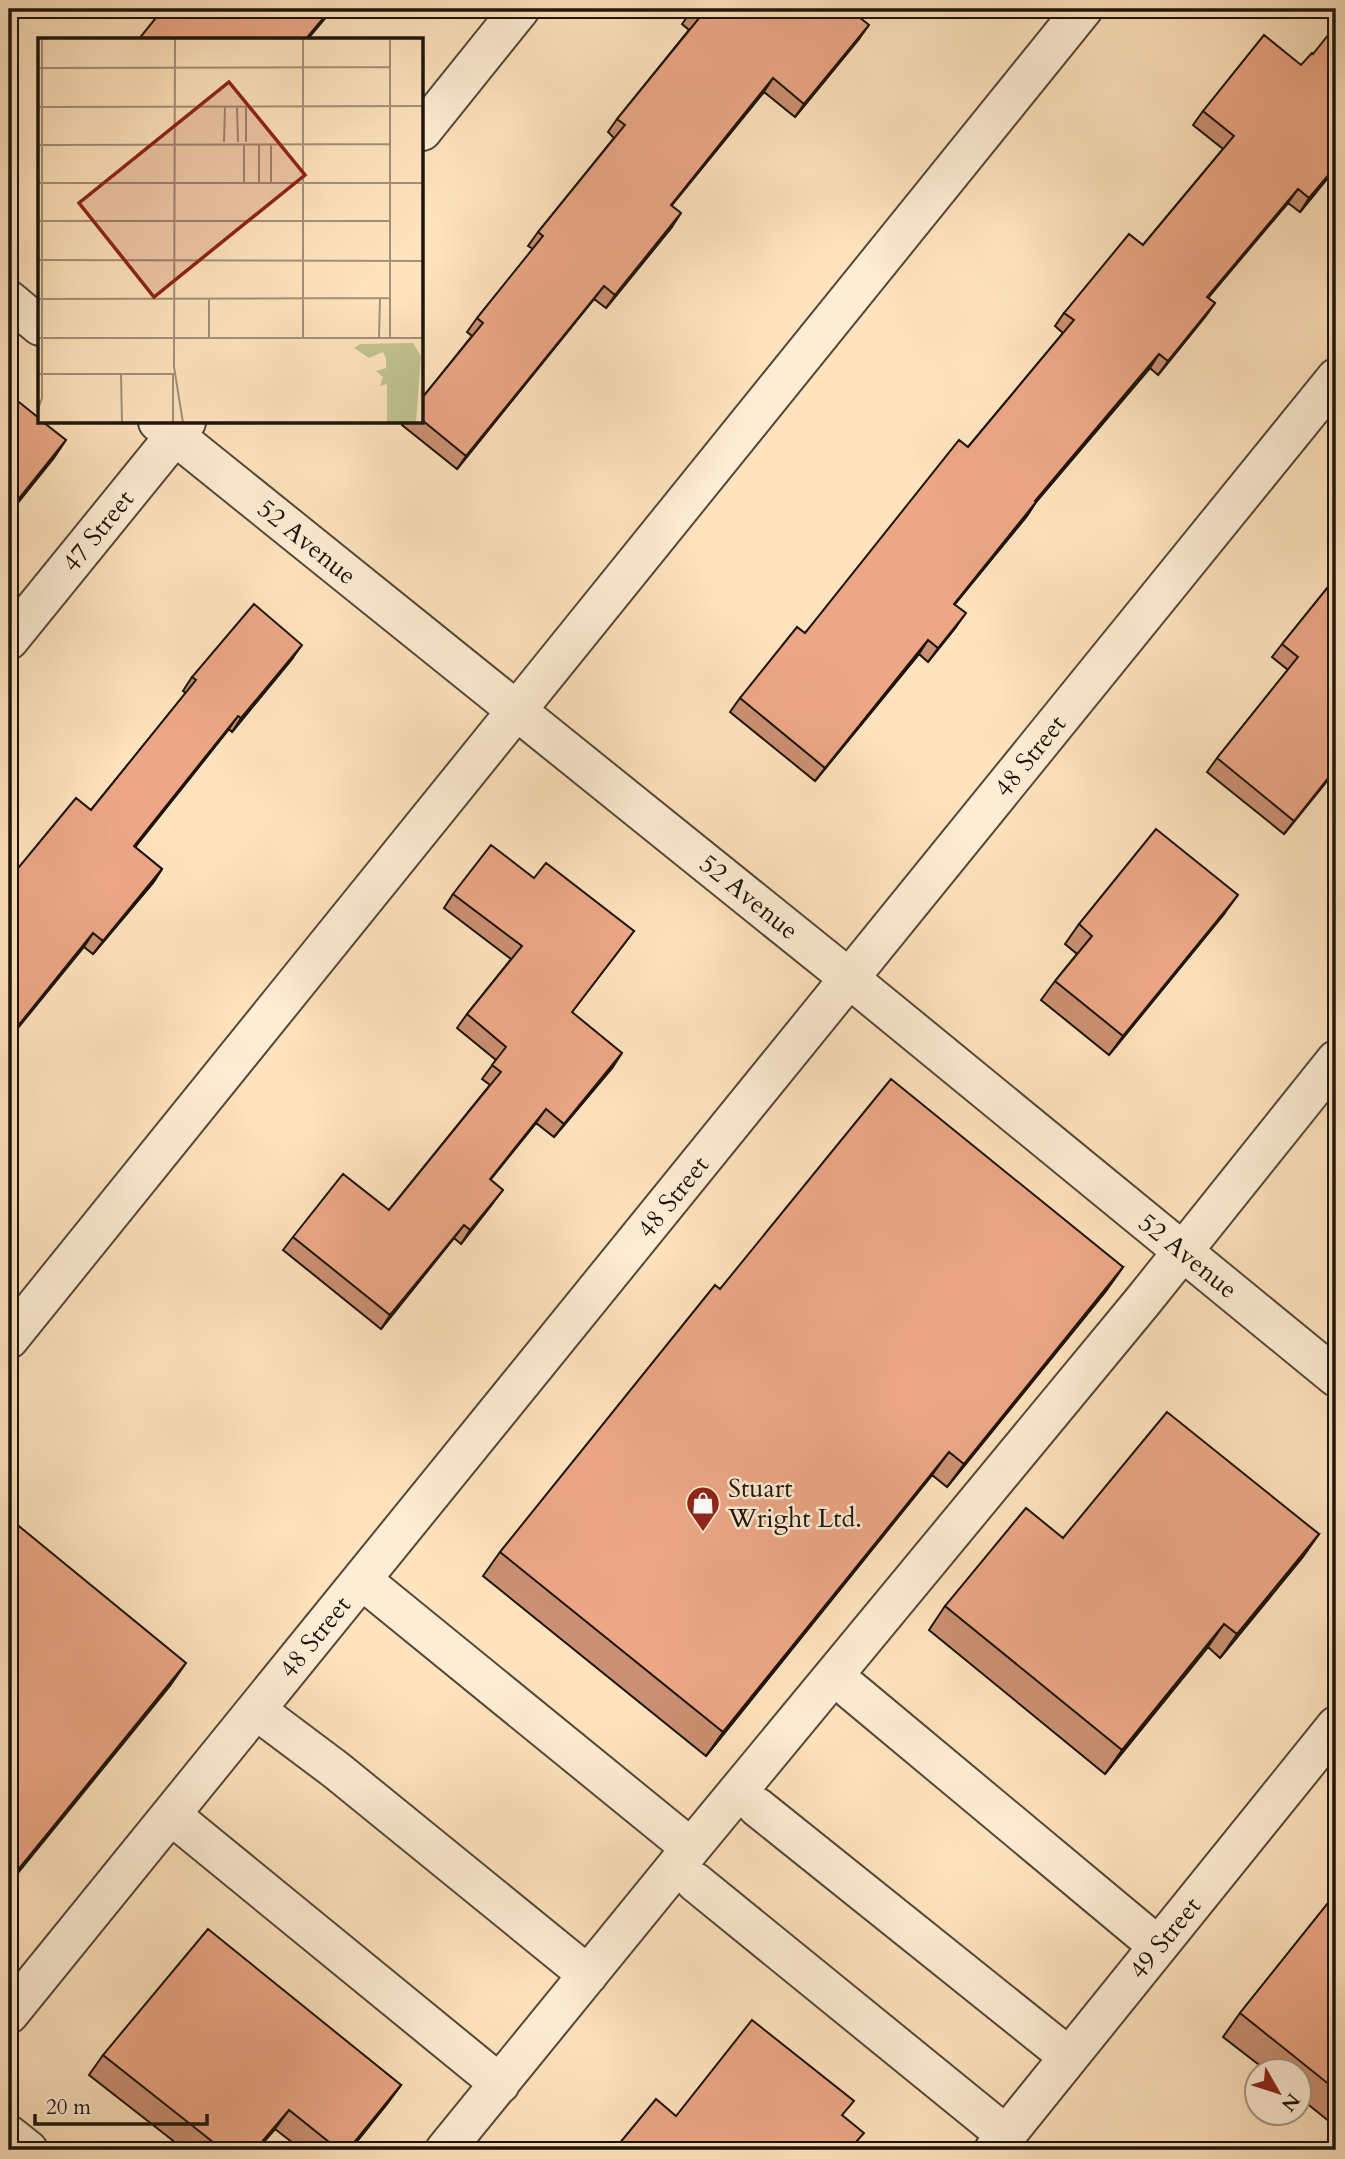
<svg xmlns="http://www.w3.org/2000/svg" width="1345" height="2159" font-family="Cardo,serif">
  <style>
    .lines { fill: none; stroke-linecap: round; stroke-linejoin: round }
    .minor-casing { stroke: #554837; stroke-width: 42 }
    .minor { stroke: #feedd5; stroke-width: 38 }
    .wall { fill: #cb9073; stroke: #1d140a; stroke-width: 2 }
    .shaded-wall { fill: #a5755e; stroke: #1d140a; stroke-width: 2 }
    .building { fill: #eca786; stroke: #1d140a; stroke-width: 2 }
    .labels { text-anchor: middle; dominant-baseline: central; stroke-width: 5; stroke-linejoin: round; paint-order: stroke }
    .street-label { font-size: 26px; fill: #1d140a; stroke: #feedd5 }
    .poi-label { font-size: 26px; fill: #1d140a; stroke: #feedd5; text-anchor: start }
    .inset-road { fill: none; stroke: #a49076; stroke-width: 2 }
    .view { fill: #8f2418; fill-opacity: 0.15; stroke: #8f2418; stroke-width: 3.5 }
    .inset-edge { fill: none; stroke: #1d140a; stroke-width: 3.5 }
  </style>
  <rect width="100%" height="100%" fill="#fee3be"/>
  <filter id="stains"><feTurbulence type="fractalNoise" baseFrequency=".00286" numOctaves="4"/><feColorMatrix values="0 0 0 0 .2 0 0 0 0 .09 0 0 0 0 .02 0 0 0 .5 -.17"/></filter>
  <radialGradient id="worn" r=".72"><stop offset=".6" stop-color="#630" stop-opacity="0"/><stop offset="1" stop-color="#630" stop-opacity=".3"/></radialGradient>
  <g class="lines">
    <g class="minor-casing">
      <path id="minor" d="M 422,131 L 520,9
        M 9,300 L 40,326
        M 158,422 L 850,979 L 1336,1377
        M 9,640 L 186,422
        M 9,1339 L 1083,9
        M 362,1580 L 691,1848
        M 851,1690 L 1158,1946
        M 256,1710 L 336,1770 L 588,1975
        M 757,1807 L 1069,2057
        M 171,1815 L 500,2084
        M 695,1882 L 1006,2135
        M 9,2014 L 1336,378
        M 9,2135 L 28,2150
        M 445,2150 L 691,1848 L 1143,1301 L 1336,1060
        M 994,2150 L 1336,1726"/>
    </g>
    <use href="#minor" class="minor"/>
  </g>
  <path class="wall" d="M 693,9 L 859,39 L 795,117 L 764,92 L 672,205 L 672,227 L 606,308 L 594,299 L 457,469 L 402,425 L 404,422 L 422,422 L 422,398 L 472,336 L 467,332 L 477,318 L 533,249 L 528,246 L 538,232 L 614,138 L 608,132 L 617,119 L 689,30 L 682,24 Z
    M 1203,111 L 1336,168 L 1300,212 L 1288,203 L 1208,298 L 1215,303 L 1205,317 L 1158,375 L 1150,368 L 1036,502 L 1027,516 L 955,604 L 956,627 L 928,662 L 919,654 L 815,781 L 730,712 L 740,698 L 805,633 L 968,447 L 1063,333 L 1055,326 L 1064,313 L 1143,245 L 1223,149 L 1193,125 Z
    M 1336,577 L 1336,770 L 1284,834 L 1207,772 L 1217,758 L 1288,670 L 1272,657 L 1282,644 Z
    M 292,659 L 232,732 L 229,729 L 135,847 L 162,869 L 153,883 L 93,954 L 84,947 L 91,810 L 186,693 L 183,691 L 192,677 Z
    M 534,878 L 634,931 L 572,1012 L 613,1067 L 554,1137 L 536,1123 L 491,1179 L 493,1203 L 461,1244 L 454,1238 L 381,1329 L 283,1250 L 293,1237 L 389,1210 L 490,1085 L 482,1079 L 496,1060 L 457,1028 L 467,1014 L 511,959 L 444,908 L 453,894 Z
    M 1224,914 L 1109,1055 L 1041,1000 L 1055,981 L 1077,954 L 1065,944 L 1079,924 Z
    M 1123,1267 L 1106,1291 L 947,1487 L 932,1475 L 706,1756 L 483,1576 L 500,1552 L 720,1289 Z
    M 1319,1534 L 1302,1558 L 1220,1658 L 1208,1647 L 1105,1774 L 929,1630 L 945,1606 L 1063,1538 Z
    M 1336,1893 L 1336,2127 L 1299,2097 L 1299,2071 L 1267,2071 L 1223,2037 L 1240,2013 Z
    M 103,2055 L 401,2085 L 387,2104 L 350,2150 L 302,2150 L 275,2129 L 257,2150 L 185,2150 L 89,2075 Z"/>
  <path class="shaded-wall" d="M 331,9 L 333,9 L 307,40 L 305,40 Z
    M 869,25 L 859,39 L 795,117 L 804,104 Z
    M 773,78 L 764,92 L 661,218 L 671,205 Z
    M 1336,166 L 1336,168 L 1300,212 L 1309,198 Z
    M 1298,189 L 1288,203 L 1197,310 L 1207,297 Z
    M 681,213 L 672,227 L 606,308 L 615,295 Z
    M 604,286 L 594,299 L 457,469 L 466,456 Z
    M 1215,303 L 1205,317 L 1158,375 L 1168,361 Z
    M 1159,354 L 1150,368 L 1025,515 L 1035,501 Z
    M 66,440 L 54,458 L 9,514 L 9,511 Z
    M 1036,502 L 1027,516 L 944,617 L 954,604 Z
    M 966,613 L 956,627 L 928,662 L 938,648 Z
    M 928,640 L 919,654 L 815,781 L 825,768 Z
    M 302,645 L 292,659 L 232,732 L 241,718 Z
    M 238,716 L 229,729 L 125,860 L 134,846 Z
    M 1336,768 L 1336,770 L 1284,834 L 1294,821 Z
    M 162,869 L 153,883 L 93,954 L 103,941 Z
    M 1238,895 L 1224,914 L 1109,1055 L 1123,1036 Z
    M 93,933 L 84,947 L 9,1039 L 9,1037 Z
    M 622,1053 L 613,1067 L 554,1137 L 564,1124 Z
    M 546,1109 L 536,1123 L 480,1192 L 490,1179 Z
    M 503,1190 L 493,1203 L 461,1244 L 470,1230 Z
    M 464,1225 L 454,1238 L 381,1329 L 390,1315 Z
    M 1123,1267 L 1106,1291 L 947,1487 L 964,1464 Z
    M 949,1452 L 932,1475 L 706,1756 L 723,1732 Z
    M 1319,1534 L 1302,1558 L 1220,1658 L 1237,1634 Z
    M 1224,1624 L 1208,1647 L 1105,1774 L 1122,1750 Z
    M 186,1663 L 170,1686 L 9,1884 L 9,1881 Z
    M 401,2085 L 387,2104 L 350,2150 L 348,2150 Z
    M 289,2110 L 275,2129 L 257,2150 L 255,2150 Z"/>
  <path class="building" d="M 163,9 L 331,9 L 305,40 L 138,40 Z
    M 693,9 L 849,9 L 869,25 L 804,104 L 773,78 L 671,205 L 681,213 L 615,295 L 604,286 L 466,456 L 422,420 L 422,398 L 483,323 L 477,318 L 543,236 L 538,232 L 625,125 L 617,119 L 700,17 L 692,10 Z
    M 1336,25 L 1336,166 L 1309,198 L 1298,189 L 1207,297 L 1215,303 L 1168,361 L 1159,354 L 1035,501 L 1036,502 L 954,604 L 966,613 L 938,648 L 928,640 L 825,768 L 740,698 L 797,627 L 805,633 L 959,440 L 968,447 L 1074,320 L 1064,313 L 1129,234 L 1143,245 L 1234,136 L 1203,111 L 1264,35 L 1301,65 L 1312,53 L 1313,54 Z
    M 9,394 L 40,419 L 40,422 L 43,422 L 66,440 L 9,511 Z
    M 1336,577 L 1336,768 L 1294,821 L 1217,758 L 1298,657 L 1282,644 Z
    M 254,604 L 302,645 L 241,718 L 238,716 L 134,846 L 162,869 L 103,941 L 93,933 L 9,1037 L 9,879 L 76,798 L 91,810 L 196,680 L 192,677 Z
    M 1156,829 L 1238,895 L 1123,1036 L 1055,981 L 1092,936 L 1079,924 Z
    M 491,845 L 534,878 L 546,863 L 634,931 L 572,1012 L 622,1053 L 564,1124 L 546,1109 L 490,1179 L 503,1190 L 470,1230 L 464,1225 L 390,1315 L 293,1237 L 343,1174 L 389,1210 L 501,1072 L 492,1065 L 506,1047 L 467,1014 L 522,946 L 453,894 Z
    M 891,1079 L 1123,1267 L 964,1464 L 949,1452 L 723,1732 L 500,1552 L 715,1285 L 720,1289 Z
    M 1167,1412 L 1319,1534 L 1237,1634 L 1224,1624 L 1122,1750 L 945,1606 L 1026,1508 L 1063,1538 Z
    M 9,1518 L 186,1663 L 9,1881 Z
    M 1336,1893 L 1336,2090 L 1240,2013 Z
    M 208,1929 L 401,2085 L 348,2150 L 339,2150 L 289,2110 L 255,2150 L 223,2150 L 103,2055 Z
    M 752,2020 L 854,2101 L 842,2115 L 864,2133 L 849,2150 L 614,2150 L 656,2099 L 676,2116 Z"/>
  <defs>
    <g id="shop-pin" transform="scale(1.75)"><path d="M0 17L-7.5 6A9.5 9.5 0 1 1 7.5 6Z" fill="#8f2418" stroke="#feedd5"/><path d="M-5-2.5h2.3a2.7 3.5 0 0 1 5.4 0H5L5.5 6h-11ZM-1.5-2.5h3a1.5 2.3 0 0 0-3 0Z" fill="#fff"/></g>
  </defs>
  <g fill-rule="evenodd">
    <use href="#shop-pin" x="703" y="1503"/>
  </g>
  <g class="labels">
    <g class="street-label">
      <text transform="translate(98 531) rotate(-51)">47 Street</text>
      <text transform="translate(307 542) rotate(39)">52 Avenue</text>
      <text transform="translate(1030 756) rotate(-51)">48 Street</text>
      <text transform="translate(749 897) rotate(39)">52 Avenue</text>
      <text transform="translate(673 1197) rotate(-51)">48 Street</text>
      <text transform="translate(1188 1256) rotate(39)">52 Avenue</text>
      <text transform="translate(315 1637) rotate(-51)">48 Street</text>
      <text transform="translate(1165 1938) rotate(-51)">49 Street</text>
    </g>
    <g class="poi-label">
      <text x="728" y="1488">Stuart<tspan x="728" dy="30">Wright Ltd.</tspan></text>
    </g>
  </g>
  <g transform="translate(38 38)">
    <rect width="385" height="385" fill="#fee3be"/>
    <path d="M 375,305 L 383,318 L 378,385 L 349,385 L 349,346 L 342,348 L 345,339 L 338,333 L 348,330 L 348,320 L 345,314 L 331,320 L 316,310 L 322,306 Z" fill="#c1c390"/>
    <path class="inset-road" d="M 137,0 L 136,329 L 145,385M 265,0 L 265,300M 352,0 L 352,300M 0,30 L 352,29M 0,69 L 385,68M 199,69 L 200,104M 186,104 L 187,69M 208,104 L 208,69M 0,107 L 352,106M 221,107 L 221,145M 0,145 L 385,145M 206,145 L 206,107M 233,145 L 233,107M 0,183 L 352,183M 0,222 L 385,223M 0,261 L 352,260M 0,300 L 385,300M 171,300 L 171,261M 341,300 L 342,260M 0,336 L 138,336M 83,336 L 84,385M 0,371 L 4,360 L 4,0M 135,385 L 135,335"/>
    <path class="view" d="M 191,44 L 267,137 L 116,259 L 41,165 Z"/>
    <rect width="385" height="385" class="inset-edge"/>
  </g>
  <rect width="1345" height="2159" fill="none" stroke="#fee3be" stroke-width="35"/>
  <rect x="10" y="10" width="1324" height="2138" fill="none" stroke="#1d140a" stroke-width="3.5"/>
  <rect x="18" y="18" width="1310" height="2124" fill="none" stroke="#1d140a" stroke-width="2"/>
  <g transform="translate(1278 2092) rotate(129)"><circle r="33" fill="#feedd5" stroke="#a49684" stroke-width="2"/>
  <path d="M0-5L12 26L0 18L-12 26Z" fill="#8f2418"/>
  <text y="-10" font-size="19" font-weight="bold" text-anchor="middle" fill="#1d140a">N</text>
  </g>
  <path d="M35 2114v10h172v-10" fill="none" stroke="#1d140a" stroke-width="3.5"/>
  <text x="46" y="2114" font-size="21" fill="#1d140a" stroke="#feedd5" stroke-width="5" paint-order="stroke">20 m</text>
  <rect width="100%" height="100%" filter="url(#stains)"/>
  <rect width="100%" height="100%" fill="url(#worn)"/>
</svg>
